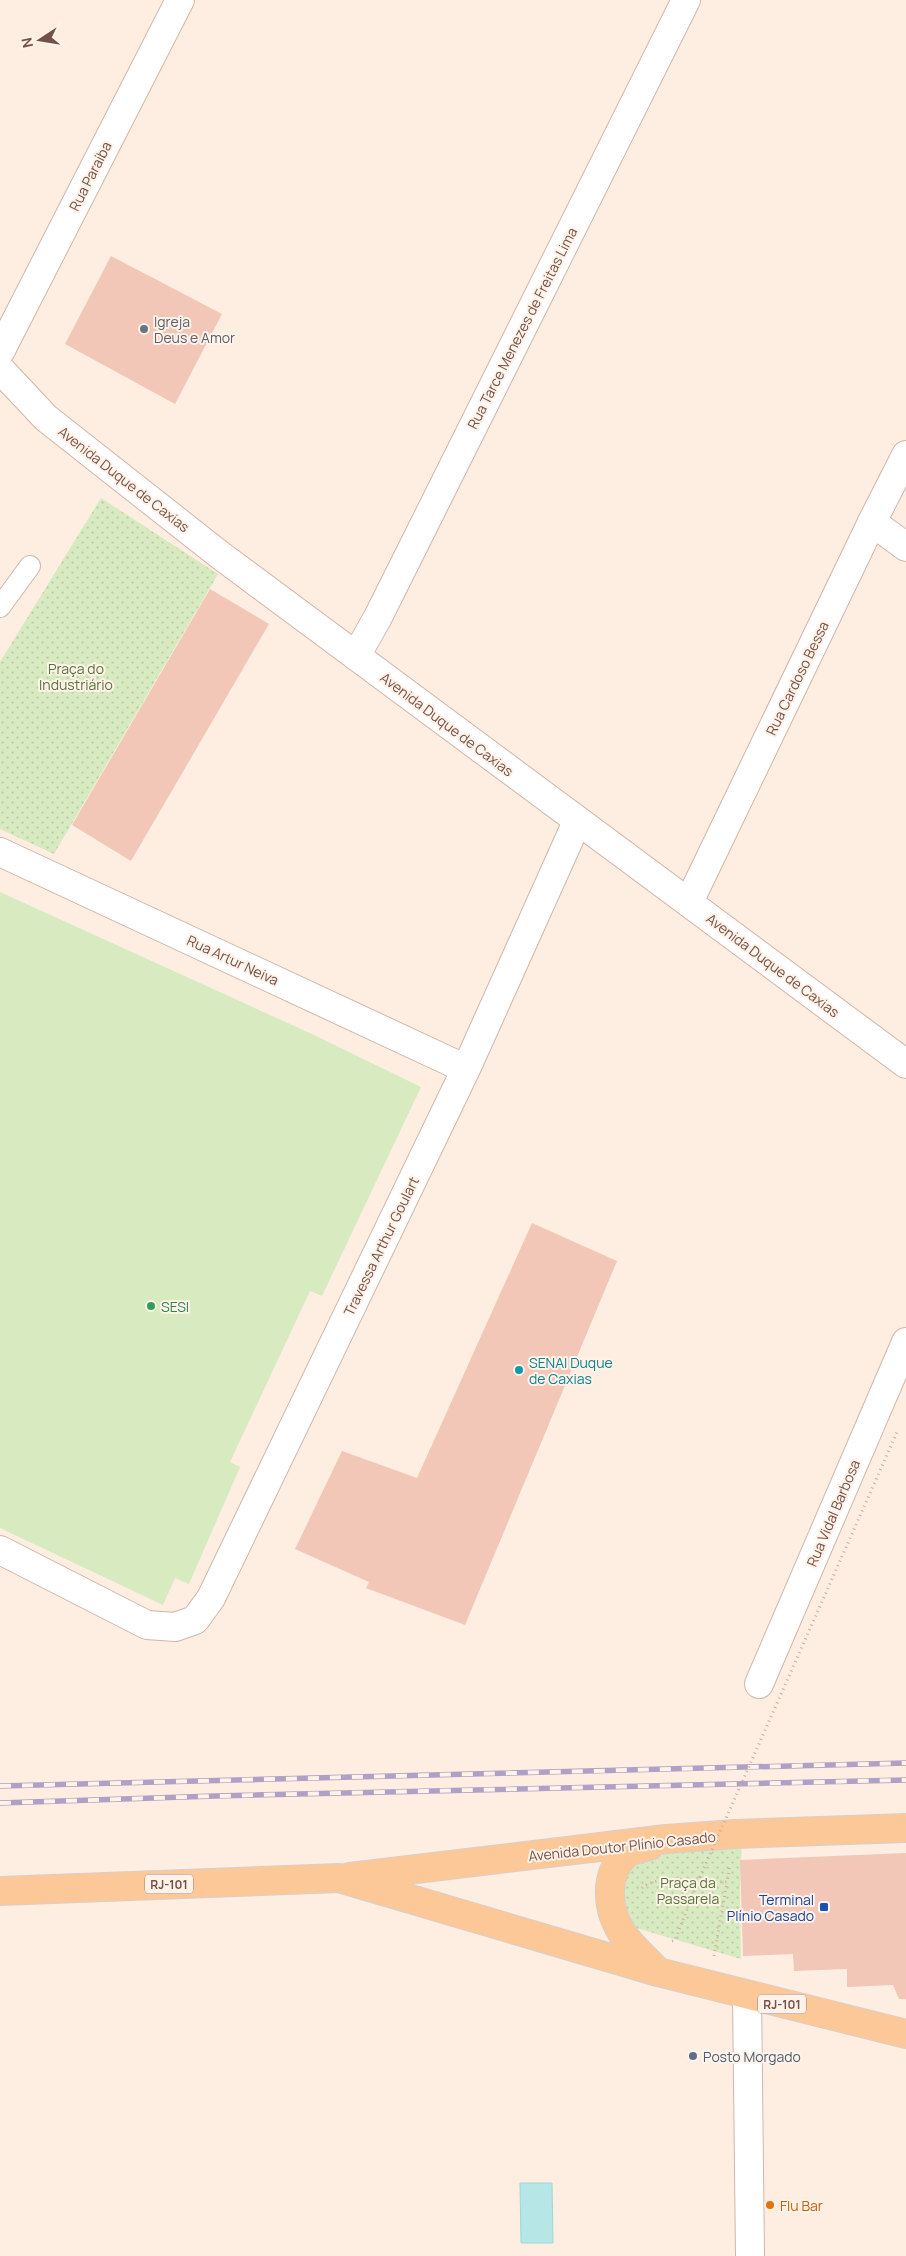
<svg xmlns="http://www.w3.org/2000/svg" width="906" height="2256" font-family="Manrope,sans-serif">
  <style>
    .grass { fill: url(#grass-dots) }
    .pitch { fill: #d7eac0 }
    .water { fill: #b6e6e6; stroke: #9cd8d8 }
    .building { fill: #f2c7b8 }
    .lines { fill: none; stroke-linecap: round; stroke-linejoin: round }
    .service-casing { stroke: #d0b6ab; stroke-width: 22 }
    .minor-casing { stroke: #d0b6ab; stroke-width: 30 }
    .secondary-casing { stroke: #d3b4a8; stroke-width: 30 }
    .primary-casing { stroke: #d8cecc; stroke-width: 30 }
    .path { stroke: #d7aa9c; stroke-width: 3; stroke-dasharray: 1 4; stroke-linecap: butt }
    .service { stroke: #fff; stroke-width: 20 }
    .minor { stroke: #fff; stroke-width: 28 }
    .secondary { stroke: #fff; stroke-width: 28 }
    .primary { stroke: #fdc898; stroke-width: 28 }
    .rail-casing { stroke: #afa0c6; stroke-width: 5.5 }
    .rail { stroke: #fff2e8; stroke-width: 4; stroke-dasharray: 11; stroke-linecap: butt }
    .path-bridge { stroke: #d7aa9c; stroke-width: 3; stroke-dasharray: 1 4; stroke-linecap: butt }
    .worship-dot { fill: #6b7280; stroke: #fff2e8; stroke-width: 2 }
    .leisure-dot { fill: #2e9e5b; stroke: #fff2e8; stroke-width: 2 }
    .culture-dot { fill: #0f9aa8; stroke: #fff2e8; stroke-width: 2 }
    .transit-dot { fill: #1a4fb4; stroke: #fff2e8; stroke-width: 2 }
    .service-dot { fill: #5c6f8a; stroke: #fff2e8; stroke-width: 2 }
    .food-dot { fill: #e8710a; stroke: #fff2e8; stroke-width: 2 }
    .labels { text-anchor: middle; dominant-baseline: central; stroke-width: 4; stroke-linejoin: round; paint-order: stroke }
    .shield { fill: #fff2e8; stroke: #9e8178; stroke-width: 1 }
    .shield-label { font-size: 12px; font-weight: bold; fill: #745148 }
    .street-label { font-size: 14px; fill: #745148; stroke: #fff2e8 }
    .worship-label { font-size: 14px; fill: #5b616d; stroke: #fff2e8; text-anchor: start }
    .park-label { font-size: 14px; fill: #56743d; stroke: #fff2e8 }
    .leisure-label { font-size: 14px; fill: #27864d; stroke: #fff2e8; text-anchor: start }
    .culture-label { font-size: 14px; fill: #0d838f; stroke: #fff2e8; text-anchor: start }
    .transit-label { font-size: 14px; fill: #164399; stroke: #fff2e8; text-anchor: end }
    .service-label { font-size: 14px; fill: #4e5e75; stroke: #fff2e8; text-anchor: start }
    .food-label { font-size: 14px; fill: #c56008; stroke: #fff2e8; text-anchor: start }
  </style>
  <defs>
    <pattern id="grass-dots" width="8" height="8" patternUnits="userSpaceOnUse" patternTransform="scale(1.25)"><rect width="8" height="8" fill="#d7eac0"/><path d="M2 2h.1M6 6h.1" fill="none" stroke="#bccaa6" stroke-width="1.8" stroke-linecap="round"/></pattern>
  </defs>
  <rect width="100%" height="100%" fill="#fdeee1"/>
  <path class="grass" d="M 101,498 L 218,574 L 54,854 L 0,829 L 0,662 Z
    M 742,1840 L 740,1886 L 741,1959 L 633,1927 L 621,1911 L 624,1862 L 655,1847 Z"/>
  <path class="pitch" d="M 0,892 L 314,1035 L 421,1087 L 322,1296 L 310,1291 L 230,1462 L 240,1467 L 189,1584 L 175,1578 L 163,1605 L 0,1528 Z"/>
  <path class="water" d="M 520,2183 L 552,2183 L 553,2243 L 521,2243 Z"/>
  <path class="building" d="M 111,256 L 222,314 L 175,404 L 65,344 Z
    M 210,589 L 269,624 L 131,861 L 72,825 Z
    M 532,1223 L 617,1261 L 465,1625 L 366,1588 L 369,1582 L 295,1549 L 342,1451 L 417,1478 Z
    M 906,1853 L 906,1999 L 899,1999 L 893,1985 L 847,1987 L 847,1969 L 794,1971 L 793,1954 L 743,1956 L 740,1860 Z"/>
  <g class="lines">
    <g class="service-casing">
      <path id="service" d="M 0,607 L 30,566"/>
    </g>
    <g class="minor-casing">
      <path id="minor" d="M 0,352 L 180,0
        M 872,522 L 906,455
        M 356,656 L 378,617 L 686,0
        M 0,852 L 466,1069
        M 0,1550 L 147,1625 L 175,1627 L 195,1620 L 211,1598 L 466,1069 L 577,822
        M 759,1684 L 906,1342
        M 747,1995 L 750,2256"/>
    </g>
    <g class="secondary-casing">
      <path id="secondary" d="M 0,369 L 46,418 L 220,555 L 906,1064
        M 689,902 L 872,522 L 906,547"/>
    </g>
    <g class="primary-casing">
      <path id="primary" d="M 649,1846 C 641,1848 629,1850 624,1856 C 605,1875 607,1906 619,1928 C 628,1944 645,1958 658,1972
        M 350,1877 L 666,1839 L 735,1834 L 906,1828
        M 0,1891 L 339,1878 L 658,1972 L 906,2034"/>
    </g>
    <path class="path" d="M 642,1888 C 659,1873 705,1882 727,1882 L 730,1864
      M 672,1941 L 675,1940 L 700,1877
      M 714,1956 L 727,1882"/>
    <use href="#service" class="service"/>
    <use href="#minor" class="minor"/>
    <use href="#secondary" class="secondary"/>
    <use href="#primary" class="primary"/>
    <g class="rail-casing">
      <path id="rail" d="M 0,1786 L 906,1763
        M 0,1803 L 215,1796 L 906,1780"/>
    </g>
    <use href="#rail" class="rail"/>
    <path class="path-bridge" d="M 700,1877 L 898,1430"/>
  </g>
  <circle class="worship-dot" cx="144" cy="329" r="5"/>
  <circle class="leisure-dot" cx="151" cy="1306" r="5"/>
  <circle class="culture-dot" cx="519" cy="1370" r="5"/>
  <rect class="transit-dot" x="819" y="1902" width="10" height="10" rx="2.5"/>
  <circle class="service-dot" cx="693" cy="2056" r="5"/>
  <circle class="food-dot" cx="770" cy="2205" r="5"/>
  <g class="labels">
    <g class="shield">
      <rect x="145" y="1874.5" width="48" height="19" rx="4"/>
      <rect x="758" y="1994.5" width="48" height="19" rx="4"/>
    </g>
    <g class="shield-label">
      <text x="169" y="1884">RJ-101</text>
      <text x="782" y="2004">RJ-101</text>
    </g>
    <g class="street-label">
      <text transform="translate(90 176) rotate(-63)">Rua Paraíba</text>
      <text transform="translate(522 328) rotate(-63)">Rua Tarce Menezes de Freitas Lima</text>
      <text transform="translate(124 479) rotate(38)">Avenida Duque de Caxias</text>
      <text transform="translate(797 678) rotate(-64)">Rua Cardoso Bessa</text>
      <text transform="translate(447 724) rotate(37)">Avenida Duque de Caxias</text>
      <text transform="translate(233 960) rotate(25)">Rua Artur Neiva</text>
      <text transform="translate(773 965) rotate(37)">Avenida Duque de Caxias</text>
      <text transform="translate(381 1246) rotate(-64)">Travessa Arthur Goulart</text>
      <text transform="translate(833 1513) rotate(-67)">Rua Vidal Barbosa</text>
      <text transform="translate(622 1846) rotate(-6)">Avenida Doutor Plínio Casado</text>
    </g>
    <g class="worship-label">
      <text x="154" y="321">Igreja<tspan x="154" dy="16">Deus e Amor</tspan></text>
    </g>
    <g class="park-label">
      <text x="76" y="668">Praça do<tspan x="76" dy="16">Industriário</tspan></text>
      <text x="688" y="1882">Praça da<tspan x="688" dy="16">Passarela</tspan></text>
    </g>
    <g class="leisure-label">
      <text x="161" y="1306">SESI</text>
    </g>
    <g class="culture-label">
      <text x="529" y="1362">SENAI Duque<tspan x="529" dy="16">de Caxias</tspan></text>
    </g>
    <g class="transit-label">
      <text x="814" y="1899">Terminal<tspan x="814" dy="16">Plínio Casado</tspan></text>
    </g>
    <g class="service-label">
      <text x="703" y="2056">Posto Morgado</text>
    </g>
    <g class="food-label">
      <text x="780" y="2205">Flu Bar</text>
    </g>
  </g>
  <g transform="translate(40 40) rotate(258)" stroke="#fff2e8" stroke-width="4" paint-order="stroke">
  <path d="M0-4L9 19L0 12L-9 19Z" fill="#745148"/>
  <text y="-8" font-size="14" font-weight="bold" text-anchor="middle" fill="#745148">N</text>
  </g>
</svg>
